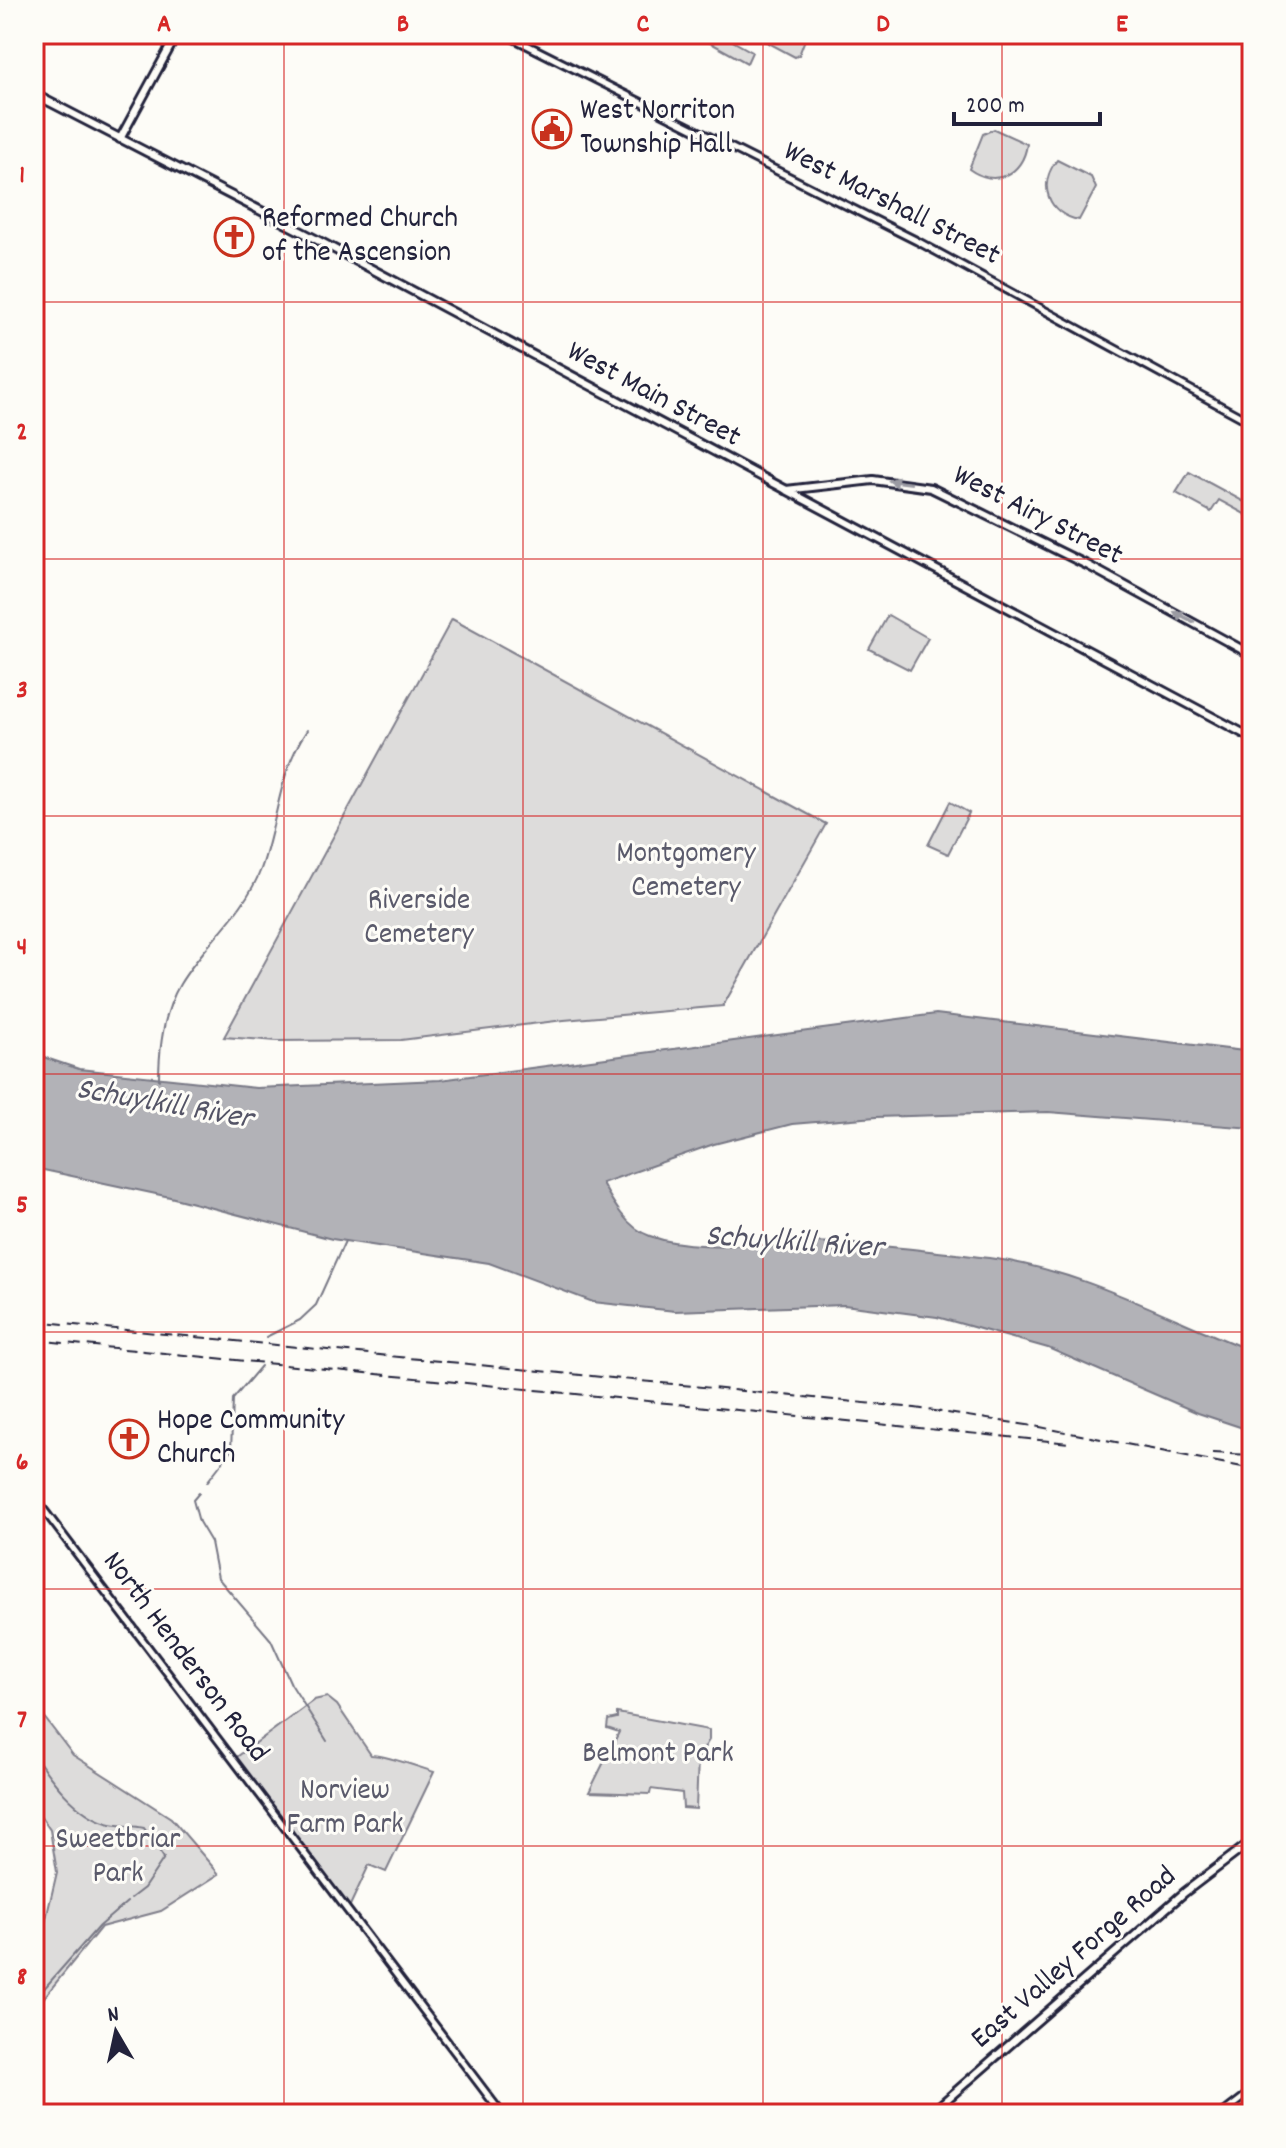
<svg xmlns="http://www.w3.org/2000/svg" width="1286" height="2148" font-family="Dekko,sans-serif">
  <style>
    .green { fill: #dddcdb; stroke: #807f8b; stroke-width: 2 }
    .water { fill: #b2b2b7; stroke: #787885; stroke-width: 2 }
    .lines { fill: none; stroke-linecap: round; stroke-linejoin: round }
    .stream { stroke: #787885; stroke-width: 2 }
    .tertiary-casing { stroke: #22223b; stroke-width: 11 }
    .secondary-casing { stroke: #22223b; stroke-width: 12 }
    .primary-casing { stroke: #22223b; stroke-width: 12 }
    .tertiary { stroke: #fdfcf7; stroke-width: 5 }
    .secondary { stroke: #fdfcf7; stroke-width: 6 }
    .primary { stroke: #fdfcf7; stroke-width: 6 }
    .rail { stroke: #22223b; stroke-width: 2; stroke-dasharray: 12 6; stroke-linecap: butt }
    .oneway { fill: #9a9aa2 }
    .grid { fill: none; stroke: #d62828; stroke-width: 2; stroke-opacity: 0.55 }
    .labels { text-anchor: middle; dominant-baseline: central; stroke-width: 6; stroke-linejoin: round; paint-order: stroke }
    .poi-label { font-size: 30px; fill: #22223b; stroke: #fdfcf7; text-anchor: start }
    .street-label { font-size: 30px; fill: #22223b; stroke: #fdfcf7 }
    .park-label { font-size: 30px; fill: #5a5a6b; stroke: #fdfcf7 }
    .water-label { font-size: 32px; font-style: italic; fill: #545466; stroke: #fdfcf7 }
    .neatline { fill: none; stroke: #d62828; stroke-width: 3 }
    .grid-label { font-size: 26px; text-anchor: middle; font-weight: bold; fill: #d62828 }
  </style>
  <rect width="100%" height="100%" fill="#fdfcf7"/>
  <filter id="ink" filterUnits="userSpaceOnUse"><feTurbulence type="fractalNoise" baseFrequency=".0125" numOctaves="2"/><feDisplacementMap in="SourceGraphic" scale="16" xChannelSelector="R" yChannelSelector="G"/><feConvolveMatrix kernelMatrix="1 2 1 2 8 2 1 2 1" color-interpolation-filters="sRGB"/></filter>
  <g filter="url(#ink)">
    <path class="green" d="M 713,34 L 720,34 L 752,52 L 747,63 L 709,42 Z
      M 752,34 L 807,34 L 799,55 L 795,57 Z
      M 994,129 L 1027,144 C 1023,175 995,188 969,169 L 983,134 Z
      M 1057,160 L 1091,177 L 1096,188 L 1079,220 C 1048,214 1037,185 1057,160 Z
      M 1189,472 L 1252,506 L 1252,518 L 1219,500 L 1211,512 L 1176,493 Z
      M 888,615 L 928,638 L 910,670 L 869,649 Z
      M 452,619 L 826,824 L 723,1006 L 564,1020 L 401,1040 L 277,1041 L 224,1037 Z
      M 950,802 L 969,813 L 948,854 L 928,845 Z
      M 327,1697 L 337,1705 L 371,1755 C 386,1755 418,1767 434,1772 L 386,1872 L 369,1865 L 347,1912 L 234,1759 L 314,1700 Z
      M 34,1704 L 73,1755 L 171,1818 L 219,1874 L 161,1911 L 101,1927 L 34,2010 L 34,1932 L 45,1923 L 57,1872 L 50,1830 L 34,1806 Z
      M 617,1713 L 709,1730 L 709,1740 L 698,1758 L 696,1809 L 683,1808 L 682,1793 L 651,1789 L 650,1794 L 589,1792 L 619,1732 L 607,1728 L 608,1720 L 617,1718 Z"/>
    <path class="water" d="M 936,1014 L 1252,1052 L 1252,1128 L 1048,1112 L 876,1117 L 792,1124 L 714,1144 L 602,1183 C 613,1203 627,1228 650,1236 C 697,1253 758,1242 807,1242 C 867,1243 930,1251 989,1258 C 1081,1269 1166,1318 1252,1351 L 1252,1431 L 1198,1413 L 1048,1348 L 937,1317 L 844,1305 L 675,1311 L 593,1302 L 489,1263 L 332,1239 L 170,1197 L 34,1168 L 34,1054 L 79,1069 L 256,1088 L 440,1080 Z"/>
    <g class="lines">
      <path class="stream" d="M 159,1080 C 159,1047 163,1013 180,984 C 204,944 244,914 261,869 C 278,822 278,772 307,730
        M 266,1337 L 300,1320 L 316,1305 L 345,1241
        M 207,1482 L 231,1451 L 233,1399 L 261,1366
        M 199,1493 L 193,1500 L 199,1522 L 211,1542 L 218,1578 L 271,1640 L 291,1684 L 327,1741
        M 34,1754 C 51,1780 76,1814 107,1823 C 120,1827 132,1825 144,1828 L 164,1858 L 144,1888 L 131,1898
        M 34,2000 L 99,1926 L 127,1902"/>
      <g class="tertiary-casing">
        <path id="tertiary" d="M 505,34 L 917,241 L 1252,423
          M 34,1497 L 502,2114
          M 1222,2114 L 1252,2091"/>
      </g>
      <g class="secondary-casing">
        <path id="secondary" d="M 120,139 L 177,34
          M 786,490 L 873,480 L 931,488 L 1089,566 L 1252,655
          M 930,2114 L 1185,1892 L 1252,1841"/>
      </g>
      <g class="primary-casing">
        <path id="primary" d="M 34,94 L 306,234 L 1252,738"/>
      </g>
      <use href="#tertiary" class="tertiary"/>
      <use href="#secondary" class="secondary"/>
      <use href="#primary" class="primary"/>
      <path class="rail" d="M 34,1321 L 915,1408 L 1040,1427 L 1252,1469
        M 34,1340 L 1069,1443
        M 1212,1453 L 1252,1455"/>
    </g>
    <defs><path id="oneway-solid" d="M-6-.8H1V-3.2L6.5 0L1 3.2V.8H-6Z" transform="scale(2)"/></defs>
    <g class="oneway">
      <use href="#oneway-solid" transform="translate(900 482) rotate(-173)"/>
      <use href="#oneway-solid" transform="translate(1184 617) rotate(-153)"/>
    </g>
  </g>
  <path class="grid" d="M 284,34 L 284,2114M 523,34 L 523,2114M 763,34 L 763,2114M 1002,34 L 1002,2114M 34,302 L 1252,302M 34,559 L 1252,559M 34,816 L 1252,816M 34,1074 L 1252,1074M 34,1332 L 1252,1332M 34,1589 L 1252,1589M 34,1846 L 1252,1846"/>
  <defs>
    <g id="civic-ring" transform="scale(2)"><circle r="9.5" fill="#fdfcf7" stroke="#c8321e" stroke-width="1.5"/><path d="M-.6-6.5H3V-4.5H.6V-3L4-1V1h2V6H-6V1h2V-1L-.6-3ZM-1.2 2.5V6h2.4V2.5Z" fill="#c8321e"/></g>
    <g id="church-ring" transform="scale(2)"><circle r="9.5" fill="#fdfcf7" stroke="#c8321e" stroke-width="1.5"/><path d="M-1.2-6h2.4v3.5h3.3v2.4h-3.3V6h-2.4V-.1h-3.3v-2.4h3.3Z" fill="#c8321e"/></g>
  </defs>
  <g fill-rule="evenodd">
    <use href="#civic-ring" x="552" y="129"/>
    <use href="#church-ring" x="234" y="237"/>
    <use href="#church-ring" x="129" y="1439"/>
  </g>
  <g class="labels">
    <g class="poi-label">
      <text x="580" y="112">West Norriton<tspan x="580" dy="34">Township Hall</tspan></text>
      <text x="262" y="220">Reformed Church<tspan x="262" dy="34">of the Ascension</tspan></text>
      <text x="157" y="1422">Hope Community<tspan x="157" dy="34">Church</tspan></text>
    </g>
    <g class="street-label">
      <text transform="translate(891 205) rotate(27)">West Marshall Street</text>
      <text transform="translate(653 396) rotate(28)">West Main Street</text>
      <text transform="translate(1037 517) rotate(27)">West Airy Street</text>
      <text transform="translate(184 1658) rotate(53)">North Henderson Road</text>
      <text transform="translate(1075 1959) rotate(-41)">East Valley Forge Road</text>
    </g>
    <g class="park-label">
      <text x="686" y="855">Montgomery<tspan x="686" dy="34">Cemetery</tspan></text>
      <text x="419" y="902">Riverside<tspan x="419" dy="34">Cemetery</tspan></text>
      <text x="658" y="1755">Belmont Park</text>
      <text x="345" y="1792">Norview<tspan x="345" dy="34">Farm Park</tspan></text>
      <text x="118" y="1841">Sweetbriar<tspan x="118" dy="34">Park</tspan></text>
    </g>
    <g class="water-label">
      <text transform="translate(164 1106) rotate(10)">Schuylkill River</text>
      <text transform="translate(794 1244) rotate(4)">Schuylkill River</text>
    </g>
  </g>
  <rect width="1286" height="2148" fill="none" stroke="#fdfcf7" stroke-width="88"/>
  <g transform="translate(116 2032) rotate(351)" stroke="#fdfcf7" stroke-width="6" paint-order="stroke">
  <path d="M0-6L14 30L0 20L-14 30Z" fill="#22223b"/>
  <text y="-12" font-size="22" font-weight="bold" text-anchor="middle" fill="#22223b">N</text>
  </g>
  <path d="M954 112v12h146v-12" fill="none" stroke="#22223b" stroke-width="4"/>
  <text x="966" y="112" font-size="24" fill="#22223b" stroke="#fdfcf7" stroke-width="6" paint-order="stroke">200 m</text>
  <rect x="44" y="44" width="1198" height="2060" class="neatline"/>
  <g class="grid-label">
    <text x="164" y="31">A</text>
    <text x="403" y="31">B</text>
    <text x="643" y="31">C</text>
    <text x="883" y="31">D</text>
    <text x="1122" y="31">E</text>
    <text x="22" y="182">1</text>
    <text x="22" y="439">2</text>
    <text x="22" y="697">3</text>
    <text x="22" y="954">4</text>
    <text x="22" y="1212">5</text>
    <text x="22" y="1469">6</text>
    <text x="22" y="1727">7</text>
    <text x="22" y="1984">8</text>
  </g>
</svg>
